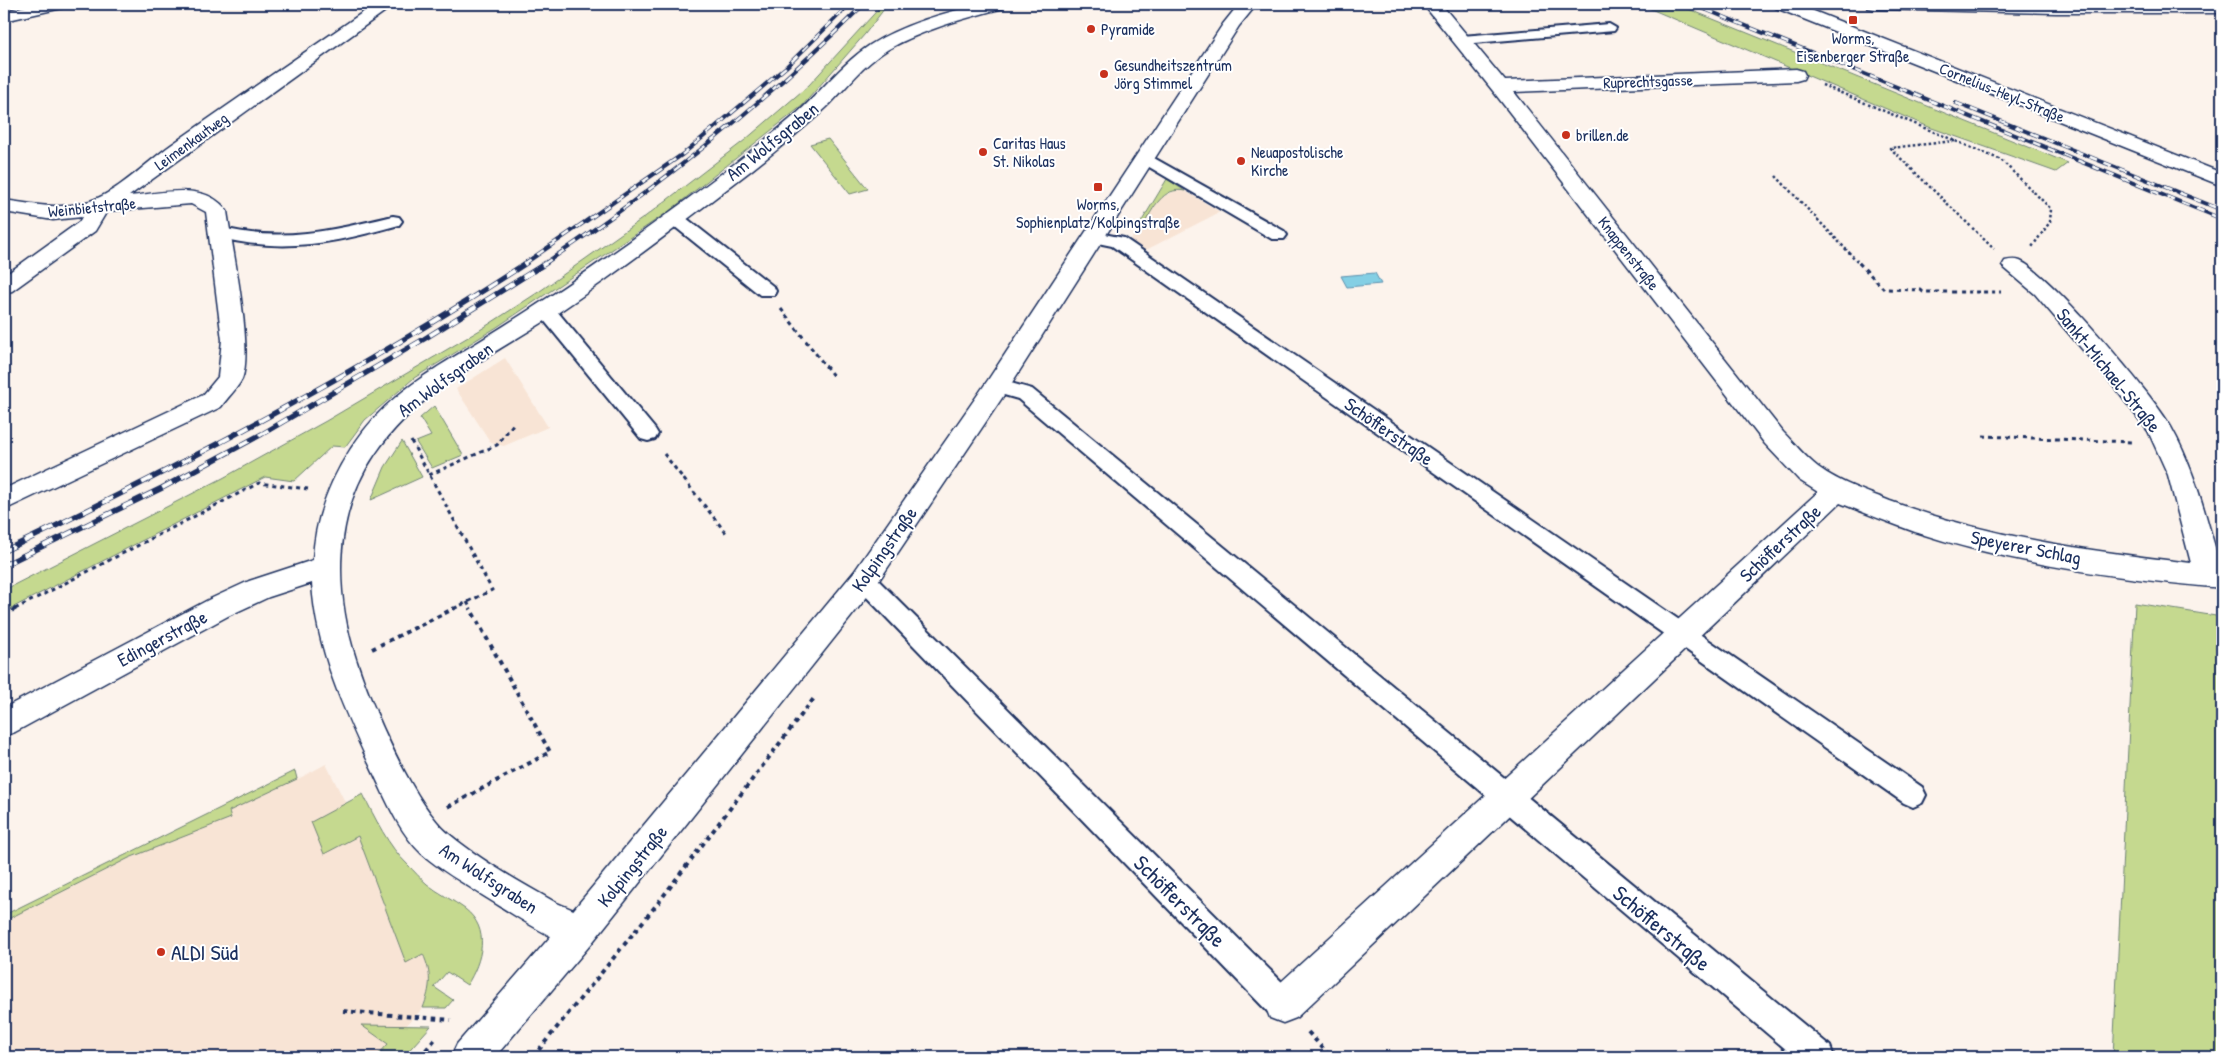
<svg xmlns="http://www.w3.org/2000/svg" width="2226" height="1061" font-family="'Patrick Hand',sans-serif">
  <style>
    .built { fill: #f8e4d5 }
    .green { fill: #c5d98f; stroke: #708476 }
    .water { fill: #84cfe4; stroke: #5a8fae }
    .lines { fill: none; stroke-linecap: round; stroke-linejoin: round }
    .service-casing { stroke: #1b2f5e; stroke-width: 4 }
    .minor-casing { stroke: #1b2f5e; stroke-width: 3 }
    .secondary-casing { stroke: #1b2f5e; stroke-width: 3 }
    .path-far2 { stroke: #1b2f5e; stroke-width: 2.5; stroke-dasharray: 2.5 2.5; stroke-linecap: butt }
    .path-far1 { stroke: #1b2f5e; stroke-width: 3; stroke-dasharray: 4 4; stroke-linecap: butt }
    .path { stroke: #1b2f5e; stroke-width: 4; stroke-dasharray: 4.5 4.5; stroke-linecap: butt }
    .service { fill: #fff; fill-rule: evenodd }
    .minor { fill: #fff; fill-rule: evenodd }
    .secondary { fill: #fff; fill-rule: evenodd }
    .rail-far1-casing { stroke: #1b2f5e; stroke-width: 4 }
    .rail-casing { stroke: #1b2f5e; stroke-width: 5.5 }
    .rail-far1 { stroke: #fff; stroke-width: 2.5; stroke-dasharray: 8; stroke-linecap: butt }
    .rail { stroke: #fff; stroke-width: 4; stroke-dasharray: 11; stroke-linecap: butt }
    .poi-dot { fill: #c8321e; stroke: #fff; stroke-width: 2 }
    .labels { text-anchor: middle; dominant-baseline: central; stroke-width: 4; stroke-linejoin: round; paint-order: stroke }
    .far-poi-label { font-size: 16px; fill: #1b2f5e; stroke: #fff; text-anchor: start }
    .far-street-label { font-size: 16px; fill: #1b2f5e; stroke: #fff }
    .street-label { font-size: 19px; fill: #1b2f5e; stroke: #fff }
    .near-street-label { font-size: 22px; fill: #1b2f5e; stroke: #fff }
    .near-poi-label { font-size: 22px; fill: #1b2f5e; stroke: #fff; text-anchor: start }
  </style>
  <rect width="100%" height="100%" fill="#fcf3ec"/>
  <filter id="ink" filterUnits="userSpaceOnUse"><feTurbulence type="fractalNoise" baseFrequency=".02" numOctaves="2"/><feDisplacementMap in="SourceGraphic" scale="10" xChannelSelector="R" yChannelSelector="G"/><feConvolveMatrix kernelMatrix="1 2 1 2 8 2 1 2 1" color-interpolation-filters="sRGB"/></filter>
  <g filter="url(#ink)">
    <path class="built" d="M 1177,190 L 1185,191 L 1220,212 L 1144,251 L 1130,241 L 1160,198 Z
      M 505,358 L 548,427 L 504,446 L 491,443 L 456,389 Z
      M 326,764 L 346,804 L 406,962 L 423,954 L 430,971 L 430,987 L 423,1008 L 376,1057 L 4,1057 L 4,915 L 295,771 L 298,779 Z"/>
    <path class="green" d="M 883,4 L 888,4 L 865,34 L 802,106 L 668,212 L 497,327 L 414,378 L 365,420 L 345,447 L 332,446 L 294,481 L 265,477 L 4,612 L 4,590 L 223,478 L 326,421 L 480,330 L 540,291 L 646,216 L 745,140 L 809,85 Z
      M 1639,4 L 1676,4 L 2068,163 L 2056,172 L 1929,127 Z
      M 828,139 L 868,189 L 850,194 L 810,144 Z
      M 1167,179 L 1185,191 C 1163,186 1153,209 1144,224 L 1140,224 Z
      M 434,406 L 463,455 L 432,468 L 416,442 L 431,436 L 420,418 Z
      M 402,441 L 422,477 L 371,500 L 385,467 Z
      M 2135,603 L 2222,617 L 2222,1057 L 2113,1057 Z
      M 295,771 L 297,779 L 229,811 L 231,818 L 129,858 L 4,921 L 4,915 Z
      M 363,794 C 375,818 388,846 408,865 C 414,871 420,878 427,884 C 438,893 453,900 465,909 C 491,929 482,961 467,985 L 447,972 L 434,987 L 453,1000 L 446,1008 L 423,1008 C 431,987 432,974 423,954 L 406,963 L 358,836 L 324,854 L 311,822 Z
      M 361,1025 L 431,1026 L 403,1057 L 376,1057 L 388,1044 Z"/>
    <path class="water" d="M 1375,273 L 1381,284 L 1347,287 L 1341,276 Z"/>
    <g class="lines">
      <g class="service-casing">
        <path id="service" d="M 1609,24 L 1616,28 L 1614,31 L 1462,44 L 1455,40 L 1462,36 Z
          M 1145,153 L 1284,231 L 1287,235 L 1284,239 L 1272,239 L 1139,161 L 1137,158 L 1139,155 Z
          M 675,213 L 681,214 L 774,287 L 776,291 L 774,295 L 760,295 L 669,222 L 666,218 L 669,214 Z
          M 393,216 L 399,217 L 402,221 L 399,225 C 331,244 282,254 212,236 L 209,232 L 212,228 L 218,227 C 282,243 330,231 393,216 Z
          M 1094,232 L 1124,238 L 1922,787 L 1926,795 L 1922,803 L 1913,807 L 1904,803 L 1112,246 L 1088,241 L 1085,237 L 1088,233 Z
          M 545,303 L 552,305 L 655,429 L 658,434 L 655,439 L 648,441 L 641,439 L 538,313 L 536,309 L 538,305 Z
          M 997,379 L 1032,389 L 1830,1046 L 1834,1057 L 1795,1057 L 1018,399 L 990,391 L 987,386 L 990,381 Z
          M 864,571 L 872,574 L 1294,994 L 1298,1005 L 1294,1016 L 1283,1020 L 1272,1016 L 856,586 L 852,580 L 856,574 Z"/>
      </g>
      <g class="minor-casing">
        <path id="minor" d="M 35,4 L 65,4 L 62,8 L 4,21 L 4,11 Z
          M 375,4 L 395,4 L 129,196 C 160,194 205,180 227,211 C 232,247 254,350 242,379 C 237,389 227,398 221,407 L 4,510 L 4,489 L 203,395 L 218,377 L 222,340 L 206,212 L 191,204 L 107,211 L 95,231 L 12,291 L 4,293 L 4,276 L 79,222 L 82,217 L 53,220 L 4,212 L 4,200 C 34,204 60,211 90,201 C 118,192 147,162 171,145 C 239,97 307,51 375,4 Z
          M 979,4 L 1006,4 L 1003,8 C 964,19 923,29 887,50 C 863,65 847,87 827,107 C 804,129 778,149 753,169 C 689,218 625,267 559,312 C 495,354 419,389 375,454 C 333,515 334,591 356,659 C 371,705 413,804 449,834 C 480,860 518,881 553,901 C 564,907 581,911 590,920 C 591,921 595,931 596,932 L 591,944 L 578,949 C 544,935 513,914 482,895 C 462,882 440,870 422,854 C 398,831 386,799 372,770 C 344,710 316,650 312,583 L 269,597 L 228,616 L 15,732 L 4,736 L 4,708 L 208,600 L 249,581 L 313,560 C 315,506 341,455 377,415 C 409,381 452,359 491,334 C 538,305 584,274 629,242 C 685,201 742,160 794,116 C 820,93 841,64 870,45 C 903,24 942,14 979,4 Z
          M 1423,4 L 1441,4 L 1505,81 L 1796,69 L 1803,71 L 1805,75 L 1803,79 L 1796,81 L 1514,92 L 1783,432 C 1794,443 1805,457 1818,467 C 1840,483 1865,491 1890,501 C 1987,537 2089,551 2191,563 L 2168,475 L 2148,431 L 2111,383 L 2035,294 L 2002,266 L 2005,261 C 2010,260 2015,259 2020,261 C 2050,274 2153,395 2171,427 C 2189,459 2200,494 2210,530 C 2216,551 2222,567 2222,588 C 2120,579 2013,564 1915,532 C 1890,523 1865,513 1840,503 L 1296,1018 L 1283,1023 L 1270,1018 L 1265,1005 L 1270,992 L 1818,492 L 1799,480 L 1765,444 L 1493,91 Z
          M 1865,4 L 2222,4 L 2222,13 L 2056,13 L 1874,9 L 1868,8 Z"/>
      </g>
      <g class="secondary-casing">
        <path id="secondary" d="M 1239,4 L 1257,4 L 1239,26 L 1006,392 L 874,588 L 591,944 L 495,1057 L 451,1057 L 457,1044 L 565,920 L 854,572 L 988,380 L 1223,24 Z
          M 1773,4 L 1796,4 L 2222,173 L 2222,186 L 1776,8 Z"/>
      </g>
      <path class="path-far2" d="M 1822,85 L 2001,160 L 2051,209 L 2050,222 L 2032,247
        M 1955,141 L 1890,148 L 1994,249
        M 1776,176 L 1860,264"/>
      <path class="path-far1" d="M 1859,263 L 1884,289 L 1921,290 L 1923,292 L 2001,292
        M 781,309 L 834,377
        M 1983,436 L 2132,442
        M 411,441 L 492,590 L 453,609
        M 664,454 L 726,533
        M 429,475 L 497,445 L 514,423
        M 467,602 L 471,609
        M 15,609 L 259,483 L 308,489"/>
      <path class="path" d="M 4,615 L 17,608
        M 372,649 L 455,608
        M 448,807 L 550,752 L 470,608
        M 343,1011 L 451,1020
        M 1308,1032 L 1331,1057
        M 420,1057 L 436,1038
        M 533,1057 L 658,903 L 815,697"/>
      <use href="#service" class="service"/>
      <use href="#minor" class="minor"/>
      <use href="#secondary" class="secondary"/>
      <g class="rail-far1-casing">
        <path id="rail-far1" d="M 1692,4 L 2222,219
          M 1956,103 L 2222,210
          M 524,264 L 683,154 L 786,67 L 850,4
          M 544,264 C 661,185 764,104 864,4"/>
      </g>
      <g class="rail-casing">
        <path id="rail" d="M 4,551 C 183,465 360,372 526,263
          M 4,565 L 162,488 L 262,434 L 424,339 L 546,263"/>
      </g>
      <use href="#rail-far1" class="rail-far1"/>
      <use href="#rail" class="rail"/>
    </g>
  </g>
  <g class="poi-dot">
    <rect x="1848" y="15" width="10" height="10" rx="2.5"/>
    <circle cx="1091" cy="29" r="5"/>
    <circle cx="1104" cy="74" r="5"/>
    <circle cx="1566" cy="135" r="5"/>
    <circle cx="983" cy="152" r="5"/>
    <circle cx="1241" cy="161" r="5"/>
    <rect x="1093" y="182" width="10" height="10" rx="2.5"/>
    <circle cx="161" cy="952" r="5"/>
  </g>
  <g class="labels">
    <g class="far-poi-label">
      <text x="1101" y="29">Pyramide</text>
      <text x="1853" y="38" text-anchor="middle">Worms,<tspan x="1853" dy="18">Eisenberger Straße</tspan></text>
      <text x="1114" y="65">Gesundheitszentrum<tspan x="1114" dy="18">Jörg Stimmel</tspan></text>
      <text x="1576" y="135">brillen.de</text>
      <text x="993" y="143">Caritas Haus<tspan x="993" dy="18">St. Nikolas</tspan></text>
      <text x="1251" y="152">Neuapostolische<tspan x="1251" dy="18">Kirche</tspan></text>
      <text x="1098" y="204" text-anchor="middle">Worms,<tspan x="1098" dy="18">Sophienplatz/Kolpingstraße</tspan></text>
    </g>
    <g class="far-street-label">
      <text transform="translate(1648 81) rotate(-2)">Ruprechtsgasse</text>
      <text transform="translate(2002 92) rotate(22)">Cornelius-Heyl-Straße</text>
      <text transform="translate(191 141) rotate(-36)">Leimenkautweg</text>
      <text transform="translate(92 207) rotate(-6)">Weinbietstraße</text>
      <text transform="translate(1629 253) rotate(52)">Knappenstraße</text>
    </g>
    <g class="street-label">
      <text transform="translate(772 141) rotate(-39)">Am Wolfsgraben</text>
      <text transform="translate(2109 370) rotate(51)">Sankt-Michael-Straße</text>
      <text transform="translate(445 379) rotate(-36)">Am Wolfsgraben</text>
      <text transform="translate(1389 431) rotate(35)">Schöfferstraße</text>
      <text transform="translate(1780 543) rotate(-43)">Schöfferstraße</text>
      <text transform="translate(2026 547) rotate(11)">Speyerer Schlag</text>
      <text transform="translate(884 549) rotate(-55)">Kolpingstraße</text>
      <text transform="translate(162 638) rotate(-28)">Edingerstraße</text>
      <text transform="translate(632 866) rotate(-51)">Kolpingstraße</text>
      <text transform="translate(489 878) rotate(33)">Am Wolfsgraben</text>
    </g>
    <g class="near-street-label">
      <text transform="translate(1180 901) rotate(45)">Schöfferstraße</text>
      <text transform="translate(1662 928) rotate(40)">Schöfferstraße</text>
    </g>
    <g class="near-poi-label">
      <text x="171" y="952">ALDI Süd</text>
    </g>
  </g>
  <rect width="2226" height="1061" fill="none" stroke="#fff" stroke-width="20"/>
  <rect x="10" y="10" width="2206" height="1041" fill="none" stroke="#1b2f5e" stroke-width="2" filter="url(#ink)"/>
</svg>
